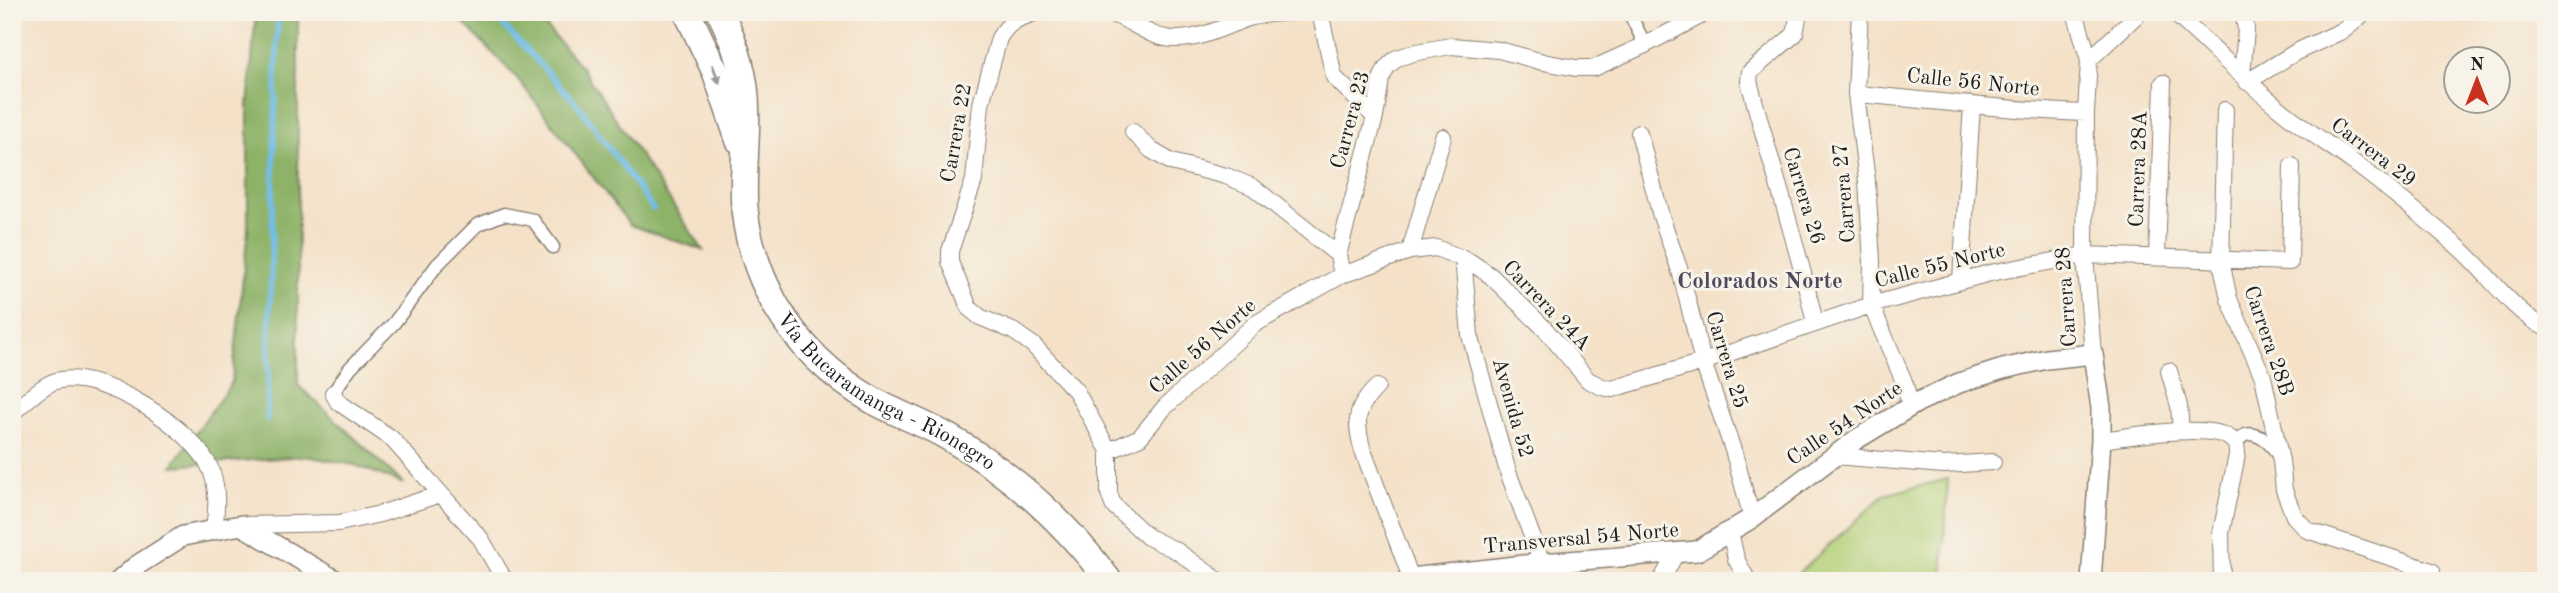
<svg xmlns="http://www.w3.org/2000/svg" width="2558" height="593" font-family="'Old Standard TT',serif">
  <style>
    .green { fill: #b2d078; stroke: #67764a; stroke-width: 2 }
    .forest { fill: #8db268; stroke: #546742; stroke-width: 2 }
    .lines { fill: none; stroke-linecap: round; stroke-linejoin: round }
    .stream { stroke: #6fbee9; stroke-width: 5 }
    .pedestrian-casing { stroke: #887e72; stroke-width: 15 }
    .minor-casing { stroke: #887e72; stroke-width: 18 }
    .tertiary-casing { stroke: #887e72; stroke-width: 22 }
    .trunk-casing { stroke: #887e72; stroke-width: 29 }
    .pedestrian { stroke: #fff; stroke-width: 12 }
    .minor { stroke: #fff; stroke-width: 16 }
    .tertiary { stroke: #fff; stroke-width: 19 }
    .trunk { stroke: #fff; stroke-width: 26 }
    .oneway { fill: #999 }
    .labels { text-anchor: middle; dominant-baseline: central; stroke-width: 6; stroke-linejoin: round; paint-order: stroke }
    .street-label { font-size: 21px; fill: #1c1c1c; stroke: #f7f3e8 }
    .neighbourhood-label { font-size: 23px; font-weight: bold; fill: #50485c; stroke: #f7f3e8 }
  </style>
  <rect width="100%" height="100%" fill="#f7f3e8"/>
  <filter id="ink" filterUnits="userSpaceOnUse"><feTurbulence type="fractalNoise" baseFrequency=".0143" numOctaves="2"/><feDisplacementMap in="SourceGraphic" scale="14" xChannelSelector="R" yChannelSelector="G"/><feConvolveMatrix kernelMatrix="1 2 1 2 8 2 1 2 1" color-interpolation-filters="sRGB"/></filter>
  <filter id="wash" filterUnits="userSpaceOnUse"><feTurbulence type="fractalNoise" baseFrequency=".00686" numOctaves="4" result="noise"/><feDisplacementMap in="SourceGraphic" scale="28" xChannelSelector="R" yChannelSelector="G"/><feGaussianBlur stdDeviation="1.57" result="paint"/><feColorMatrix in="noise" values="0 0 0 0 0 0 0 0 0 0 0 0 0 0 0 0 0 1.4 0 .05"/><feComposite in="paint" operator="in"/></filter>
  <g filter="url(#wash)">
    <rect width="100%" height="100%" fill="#f4e1c8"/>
    <path class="green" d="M 1948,479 L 1942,581 L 1790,581 L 1884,495 Z"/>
    <path class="forest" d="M 256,12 L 298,12 L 298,385 L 404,484 L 355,465 L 305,456 L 172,466 L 232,382 L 248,230 L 248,107 Z
      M 453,12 L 533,12 L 580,65 L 703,250 L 630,225 L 516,77 Z"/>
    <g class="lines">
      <path class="stream" d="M 491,12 L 579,106 L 653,209
        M 267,420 L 278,12"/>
    </g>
  </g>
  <g filter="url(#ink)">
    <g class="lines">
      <g class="pedestrian-casing">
        <path id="pedestrian" d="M 1629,12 L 1645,45
          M 333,393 L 350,368 L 394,323 L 437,265 L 477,225 L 504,214 L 533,220 L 553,247
          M 2236,446 C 2244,423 2269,438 2277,454"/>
      </g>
      <g class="minor-casing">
        <path id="minor" d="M 1038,12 C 1020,17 1009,21 999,38 L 981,104 L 974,180 L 950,251 L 950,262 L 964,295 L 969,308 L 980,317 L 1013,331 L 1033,345 L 1076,391 L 1109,451 L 1109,493 L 1113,505 L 1148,537 L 1177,551 L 1219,581
          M 1101,12 C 1128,14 1145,39 1176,39 C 1203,39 1224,26 1249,18 C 1264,13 1281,13 1297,12
          M 1320,12 L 1334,77 L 1375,117
          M 1799,12 L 1795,34 L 1750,72 L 1749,81 C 1770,162 1797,241 1815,323
          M 1860,12 L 1856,94 L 1867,181 L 1872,262 L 1871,305 L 1905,384 L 1910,406
          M 2075,12 L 2089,60 L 2086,113 L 2085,255 L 2093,354
          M 2173,12 C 2209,44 2242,78 2280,109 C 2303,128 2328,144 2353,162 C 2388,188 2423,217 2456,245 C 2487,271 2510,310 2546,328
          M 2089,60 L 2140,12
          M 2242,76 L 2246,29 L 2243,12
          M 2247,82 L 2296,52 L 2344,30 L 2366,12
          M 1856,94 C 1933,100 2009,111 2086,113
          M 2225,110 L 2221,261 L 2229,299 L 2263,377 L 2281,461 L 2284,490 L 2294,516 L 2307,530 L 2432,571
          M 1133,132 L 1151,150 L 1171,162 L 1226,176 L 1253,187 L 1338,255
          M 1639,133 L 1661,216 L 1681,274 L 1703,362 L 1734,453 L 1752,518
          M 1410,251 L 1443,137
          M 2157,257 L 2163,83
          M 1463,258 L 1470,335 L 1508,472 L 1542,563
          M 1342,275 L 1338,255 L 1375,117 L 1381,79 L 1387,67 L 1397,58 L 1417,52 L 1451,46 L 1499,50 L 1543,62 L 1576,68 L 1594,68 L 1645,45 L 1708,12
          M 1961,280 L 1972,105
          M 2169,371 L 2179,406 L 2181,431
          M 1377,387 C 1355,409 1355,419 1362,448 L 1411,578
          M 333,393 L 338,402 L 391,438 L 481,539 L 505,581
          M 12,413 C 23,404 43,384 56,381 C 100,368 195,429 211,470 C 218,488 217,510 214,529
          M 2101,440 C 2126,437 2214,421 2232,440 C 2237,444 2237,449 2237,455 L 2221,533 L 2222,581
          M 1109,451 L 1140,437 L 1164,408 L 1255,324 L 1342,275 L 1410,251 L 1436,248 L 1469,261 L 1491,276 L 1544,328 L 1588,380 L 1602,387 L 1612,389 L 1703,362 L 1871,305 L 1990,273 L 2085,255 L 2290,262 L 2292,166
          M 1835,456 L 1944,465 L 1993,462
          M 241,525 L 339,523 L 380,514 L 440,494
          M 1730,531 L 1736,559 L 1748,581
          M 1661,581 L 1676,553"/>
      </g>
      <g class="tertiary-casing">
        <path id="tertiary" d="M 119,581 L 136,566 L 183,536 L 241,525 L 337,581
          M 1406,581 L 1411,578 L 1542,563 L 1697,551 L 1752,518 L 1857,439 L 1918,402 L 1959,383 L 2003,369 L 2047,359 L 2093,354 L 2101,408 L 2101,440 L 2091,581"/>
      </g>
      <g class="trunk-casing">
        <g id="trunk">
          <path d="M 687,12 L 716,73 L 739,140"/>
          <path id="s1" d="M 720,12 C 735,42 746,76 746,109 C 747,139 743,169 744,199 C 745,235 758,273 775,304 C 798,344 832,377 872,400 C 897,414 924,423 948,437 C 1011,473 1066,523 1109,581"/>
        </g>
      </g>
      <use href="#pedestrian" class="pedestrian"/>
      <use href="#minor" class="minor"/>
      <use href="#tertiary" class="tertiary"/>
      <use href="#trunk" class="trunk"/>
    </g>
    <defs><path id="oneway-solid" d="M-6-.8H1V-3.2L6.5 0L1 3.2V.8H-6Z" transform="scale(1.75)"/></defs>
    <use class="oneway" href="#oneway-solid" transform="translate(716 74) rotate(69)"/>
  </g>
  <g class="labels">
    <g class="street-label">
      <text transform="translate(1973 83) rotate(6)">Calle 56 Norte</text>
      <text transform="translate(1351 120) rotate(-75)">Carrera 23</text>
      <text transform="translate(957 133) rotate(-80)">Carrera 22</text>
      <text transform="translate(2373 153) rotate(37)">Carrera 29</text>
      <text transform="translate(2139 169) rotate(-88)">Carrera 28A</text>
      <text transform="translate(1845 193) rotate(-95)">Carrera 27</text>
      <text transform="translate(1803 196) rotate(73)">Carrera 26</text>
      <text transform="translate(1940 266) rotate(-14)">Calle 55 Norte</text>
      <text transform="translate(2067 297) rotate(-94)">Carrera 28</text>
      <text transform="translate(1546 306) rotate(46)">Carrera 24A</text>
      <text transform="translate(2268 341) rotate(71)">Carrera 28B</text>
      <text transform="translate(1203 347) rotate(-41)">Calle 56 Norte</text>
      <text transform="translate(1726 360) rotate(73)">Carrera 25</text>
      <text stroke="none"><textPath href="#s1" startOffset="446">Vía Bucaramanga - Rionegro</textPath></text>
      <text transform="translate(1512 408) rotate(74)">Avenida 52</text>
      <text transform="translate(1845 424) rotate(-34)">Calle 54 Norte</text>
      <text transform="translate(1581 539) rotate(-5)">Transversal 54 Norte</text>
    </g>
    <g class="neighbourhood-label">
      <text x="1760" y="281">Colorados Norte</text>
    </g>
  </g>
  <rect width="2558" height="593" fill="none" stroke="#f7f3e8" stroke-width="42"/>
  <g transform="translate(2477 80)"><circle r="33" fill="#f7f3e8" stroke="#9f9d96" stroke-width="2"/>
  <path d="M0-5L12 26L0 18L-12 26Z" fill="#c8321e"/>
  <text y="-10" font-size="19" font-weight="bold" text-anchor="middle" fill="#1c1c1c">N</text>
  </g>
</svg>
